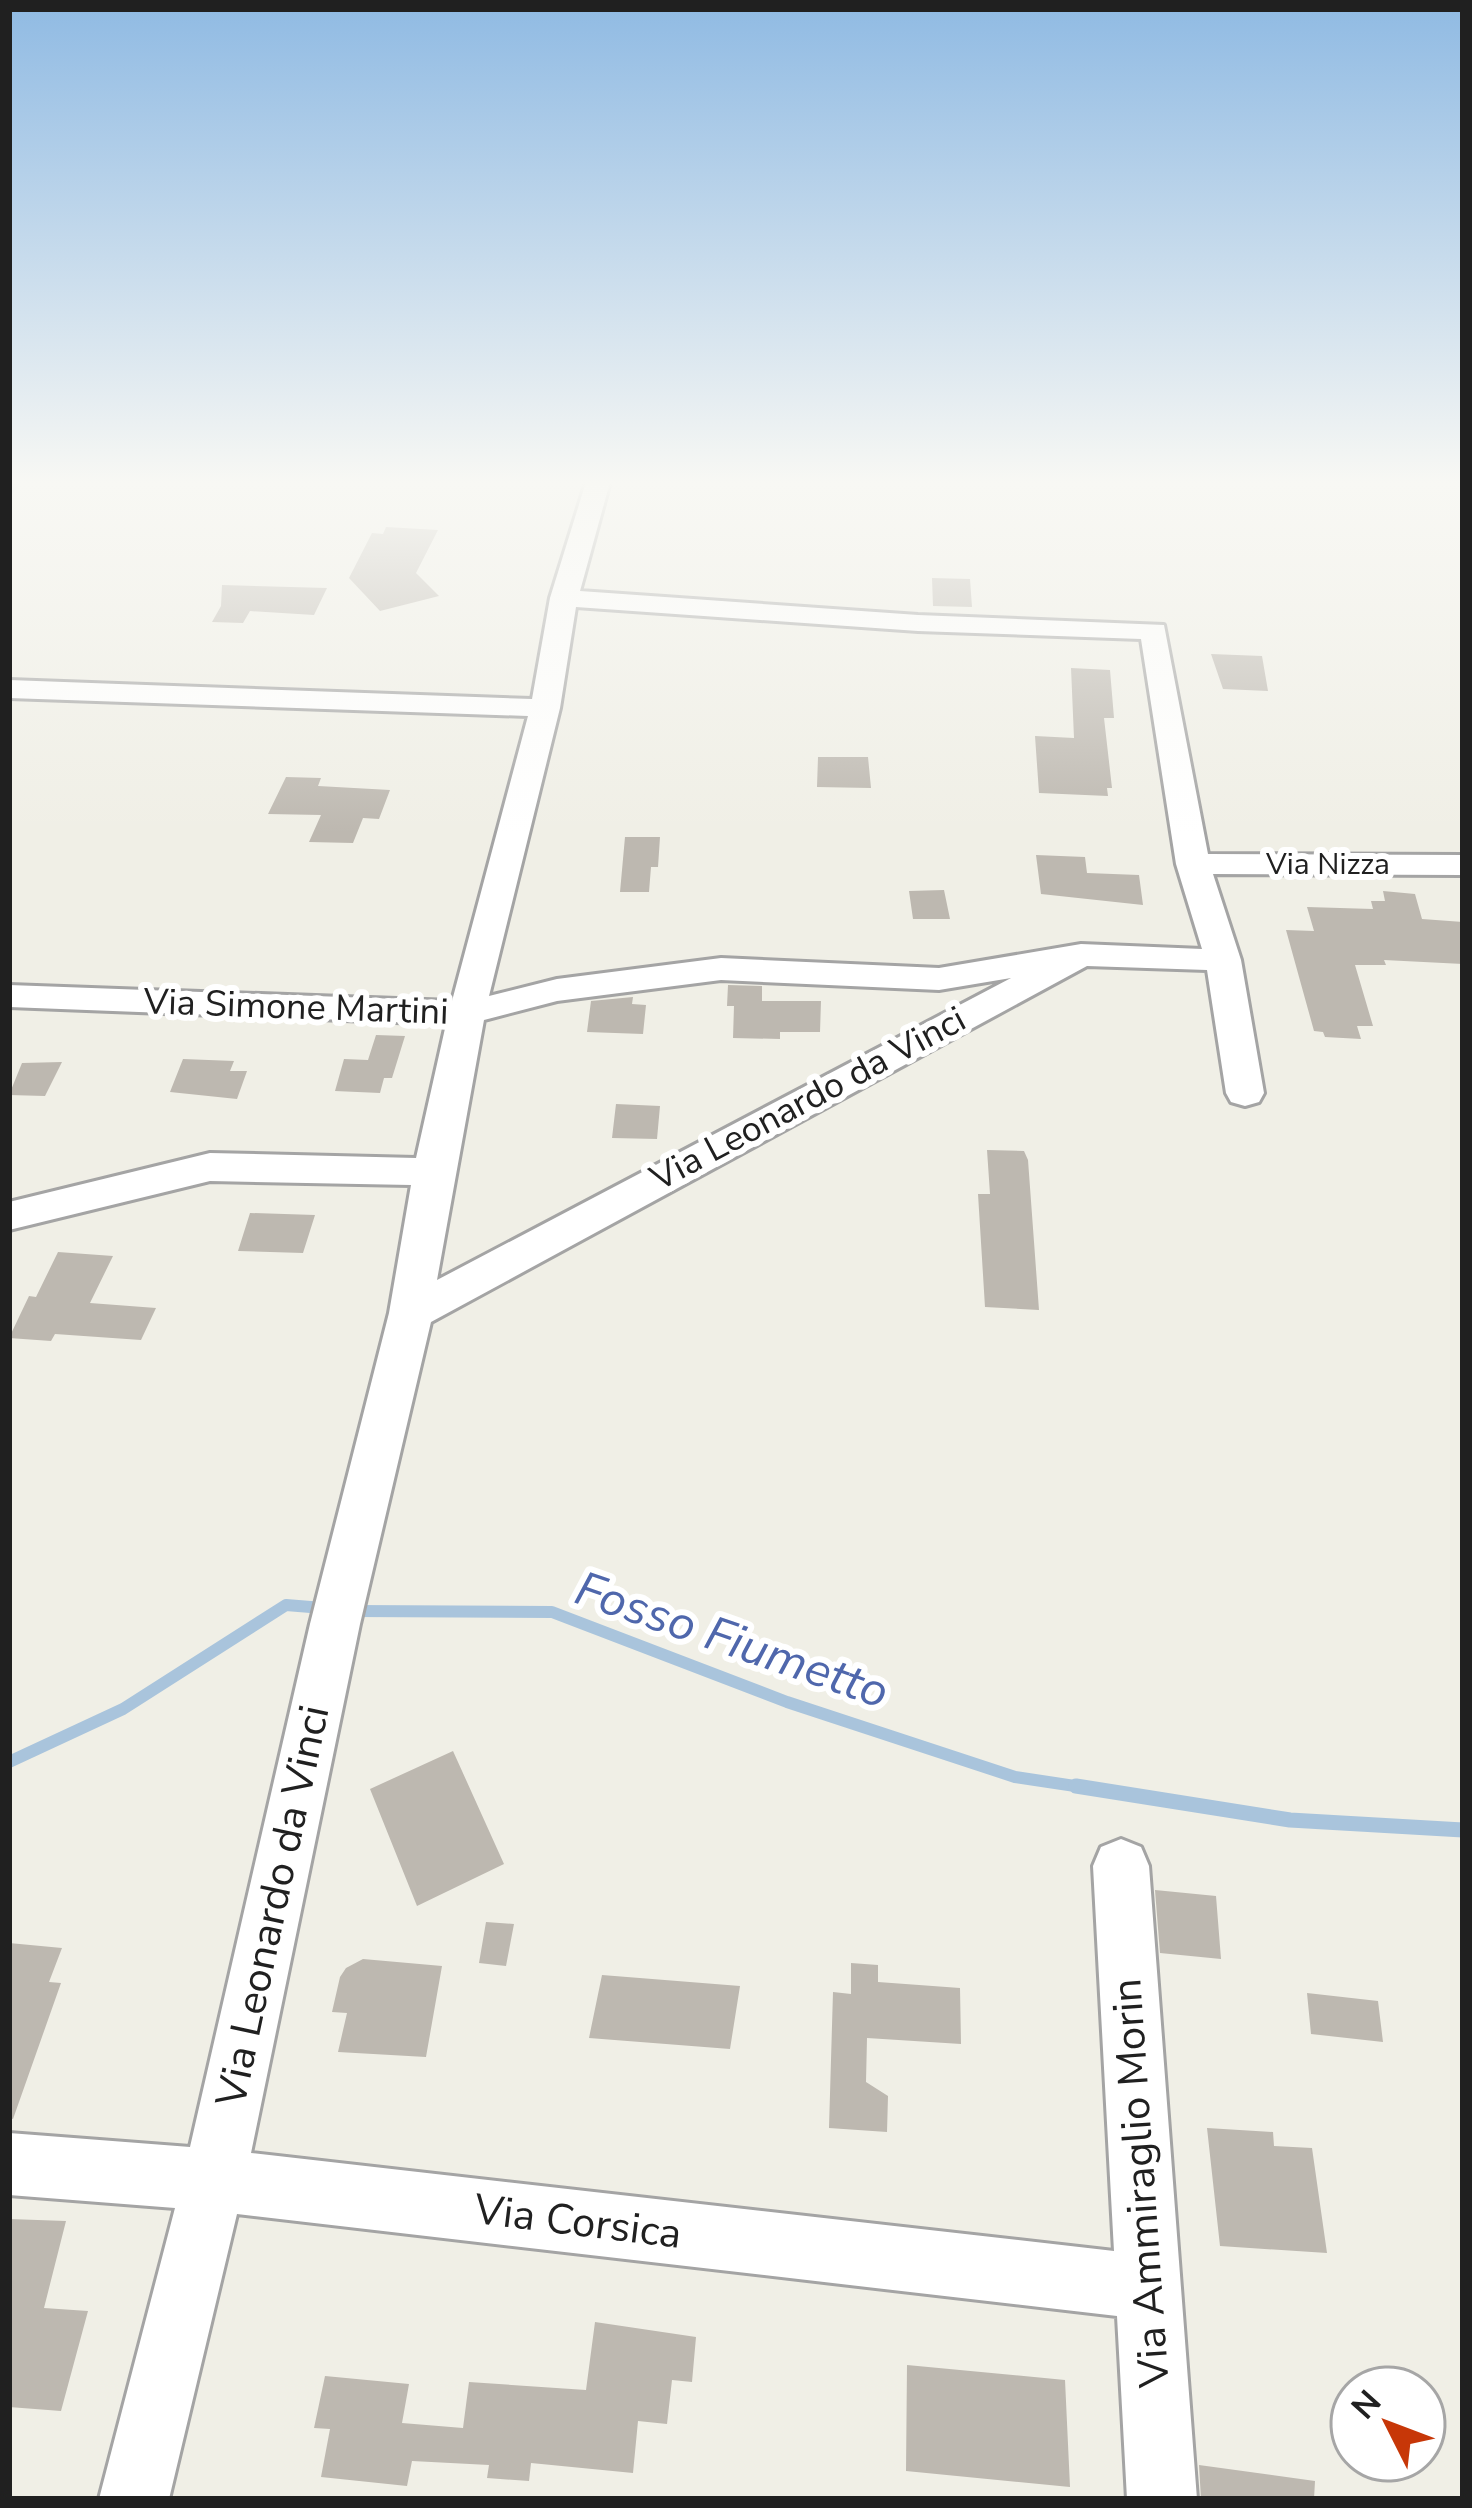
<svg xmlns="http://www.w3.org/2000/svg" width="1472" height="2508" font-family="'Nunito Sans',sans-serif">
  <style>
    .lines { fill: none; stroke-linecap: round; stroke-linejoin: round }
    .stream-far2 { stroke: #a9c4dc; stroke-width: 8 }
    .stream-far1 { stroke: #a9c4dc; stroke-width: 12 }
    .stream { stroke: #a9c4dc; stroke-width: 15 }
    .building { fill: #bdb8b0 }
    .minor-casing { stroke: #a4a4a4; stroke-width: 6 }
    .minor { fill: #fff; fill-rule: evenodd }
    .labels { text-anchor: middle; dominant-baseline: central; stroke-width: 12; stroke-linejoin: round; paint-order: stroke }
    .far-street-label { font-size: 30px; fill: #202020; stroke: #fff }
    .street-label { font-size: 36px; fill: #202020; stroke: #fff }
    .near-street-label { font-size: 42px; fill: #202020; stroke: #fff }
    .near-water-label { font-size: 48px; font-style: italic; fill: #4f67ac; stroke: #fff }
  </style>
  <rect width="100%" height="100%" fill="#f0efe6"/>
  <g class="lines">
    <path class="stream-far2" d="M 9,492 L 17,482"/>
    <path class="stream-far1" d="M 353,1611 L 552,1612 L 787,1702 L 1015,1777 L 1095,1789
      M 9,1762 L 123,1709 L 286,1605 L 323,1608"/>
    <path class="stream" d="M 1076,1786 L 1290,1820 L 1463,1830"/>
  </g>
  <path class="building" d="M 386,527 L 438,530 L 416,573 L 439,596 L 380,611 L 349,578 L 372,533 L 383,534 Z
    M 932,578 L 970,579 L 972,607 L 933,606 Z
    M 222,585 L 327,588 L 314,615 L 250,611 L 243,623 L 212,622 L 221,606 Z
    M 1211,654 L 1262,656 L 1268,691 L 1223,689 Z
    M 1071,668 L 1110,670 L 1114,718 L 1104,718 L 1112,788 L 1107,788 L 1108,796 L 1039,793 L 1035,736 L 1074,738 Z
    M 818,757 L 868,757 L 871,788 L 817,787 Z
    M 286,777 L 321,778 L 318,786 L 390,790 L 379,819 L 363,818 L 353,843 L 309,842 L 321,815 L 268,814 Z
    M 625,837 L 660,837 L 658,867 L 651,867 L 649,892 L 620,892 Z
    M 1036,855 L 1085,857 L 1087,873 L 1139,875 L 1143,905 L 1041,894 Z
    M 944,890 L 950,919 L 913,919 L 909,891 Z
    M 1383,891 L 1415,894 L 1422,919 L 1463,922 L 1463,964 L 1384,960 L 1386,965 L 1355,965 L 1373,1026 L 1357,1026 L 1361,1039 L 1325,1037 L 1323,1032 L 1314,1031 L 1286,930 L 1314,931 L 1307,907 L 1373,909 L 1371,901 L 1385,901 Z
    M 728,985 L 762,986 L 762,1001 L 821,1001 L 820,1032 L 780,1032 L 780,1039 L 733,1038 L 734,1006 L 727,1006 Z
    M 633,997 L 632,1004 L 646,1005 L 643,1034 L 587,1032 L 591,1001 Z
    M 376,1035 L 405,1036 L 392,1078 L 384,1078 L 380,1093 L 335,1091 L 344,1059 L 368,1060 Z
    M 183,1059 L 234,1061 L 230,1071 L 247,1071 L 237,1099 L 170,1092 Z
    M 62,1062 L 45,1096 L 9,1095 L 22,1063 Z
    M 616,1104 L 660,1106 L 657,1139 L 612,1138 Z
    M 987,1150 L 1024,1151 L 1028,1160 L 1039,1310 L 985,1307 L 978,1194 L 990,1194 Z
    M 250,1213 L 315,1215 L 303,1253 L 238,1251 Z
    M 58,1252 L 113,1256 L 90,1303 L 156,1308 L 141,1340 L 55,1334 L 51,1341 L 9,1338 L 29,1296 L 36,1297 Z
    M 453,1751 L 504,1864 L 417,1906 L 370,1789 Z
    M 1155,1890 L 1216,1896 L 1221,1959 L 1160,1953 Z
    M 486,1922 L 514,1924 L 506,1966 L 479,1963 Z
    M 9,1943 L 62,1948 L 49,1982 L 61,1983 L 13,2119 L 9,2118 Z
    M 363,1959 L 442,1966 L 426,2057 L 338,2052 L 347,2013 L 332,2012 L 340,1977 L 346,1968 Z
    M 851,1963 L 878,1965 L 878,1982 L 960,1988 L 961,2044 L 867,2038 L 866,2082 L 888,2096 L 887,2132 L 829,2128 L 833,1992 L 851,1994 Z
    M 602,1975 L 740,1986 L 730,2049 L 589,2038 Z
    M 1307,1993 L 1378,2001 L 1383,2042 L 1311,2034 Z
    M 1207,2128 L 1273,2132 L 1274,2146 L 1312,2148 L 1327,2253 L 1220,2246 Z
    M 9,2219 L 66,2221 L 44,2308 L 88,2311 L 61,2411 L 9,2407 Z
    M 595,2322 L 696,2337 L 692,2382 L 672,2380 L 667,2424 L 638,2421 L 633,2473 L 531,2463 L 529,2481 L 487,2478 L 489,2465 L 412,2461 L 407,2486 L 321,2477 L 330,2429 L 314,2428 L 325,2376 L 409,2384 L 402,2423 L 463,2428 L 469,2382 L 586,2390 Z
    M 907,2365 L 1065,2380 L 1070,2487 L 906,2471 Z
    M 1199,2465 L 1315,2481 L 1314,2499 L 1201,2499 Z"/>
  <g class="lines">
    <g class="minor-casing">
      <path id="minor" d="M 586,482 L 610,482 L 580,591 L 918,615 L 1164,625 L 1208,854 L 1463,855 L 1463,875 L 1213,874 L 1241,960 L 1264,1093 L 1259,1102 L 1245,1106 L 1231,1102 L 1226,1093 L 1207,970 L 1087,966 L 431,1322 L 360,1624 L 251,2153 L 1114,2251 L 1093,1866 L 1101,1847 L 1121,1839 L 1141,1847 L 1149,1866 L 1197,2499 L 1127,2499 L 1117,2316 L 237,2214 L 169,2499 L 99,2499 L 175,2208 L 9,2195 L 9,2133 L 190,2147 L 310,1624 L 389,1313 L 411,1185 L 210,1181 L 9,1230 L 9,1202 L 210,1153 L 416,1158 L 446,1024 L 9,1007 L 9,985 L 452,1001 L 528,716 L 9,698 L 9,680 L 532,699 L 550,598 ZM 576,607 L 918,631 L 1141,639 L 1176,864 L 1202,949 L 1081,944 L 939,968 L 721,958 L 557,979 L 489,996 L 560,708 ZM 1011,978 L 437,1280 L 484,1020 L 557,1001 L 721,980 L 939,990 Z"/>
    </g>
    <use href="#minor" class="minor"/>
  </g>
  <linearGradient id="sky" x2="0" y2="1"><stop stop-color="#8fbae3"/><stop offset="0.58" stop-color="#f8f8f4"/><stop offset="1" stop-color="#f8f8f4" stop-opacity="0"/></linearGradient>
  <rect width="1472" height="833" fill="url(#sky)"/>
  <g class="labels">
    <g class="far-street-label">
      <text x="1328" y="864">Via Nizza</text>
    </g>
    <g class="street-label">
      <text transform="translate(296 1007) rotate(2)">Via Simone Martini</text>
      <text transform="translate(808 1099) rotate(-28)">Via Leonardo da Vinci</text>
    </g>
    <g class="near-street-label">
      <text transform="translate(273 1906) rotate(-78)">Via Leonardo da Vinci</text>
      <text transform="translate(1141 2183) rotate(-94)">Via Ammiraglio Morin</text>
      <text transform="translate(578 2222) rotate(7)">Via Corsica</text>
    </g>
    <g class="near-water-label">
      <text transform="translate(732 1640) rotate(19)">Fosso Fiumetto</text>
    </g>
  </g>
  <rect width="1472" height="2508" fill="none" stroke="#202020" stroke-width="24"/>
  <g transform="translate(1388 2424) rotate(312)"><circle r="57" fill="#ffffff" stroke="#a6a6a6" stroke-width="3"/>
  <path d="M0-9L21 45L0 30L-21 45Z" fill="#c73708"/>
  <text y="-18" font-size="33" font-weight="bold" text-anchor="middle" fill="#202020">N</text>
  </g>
</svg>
